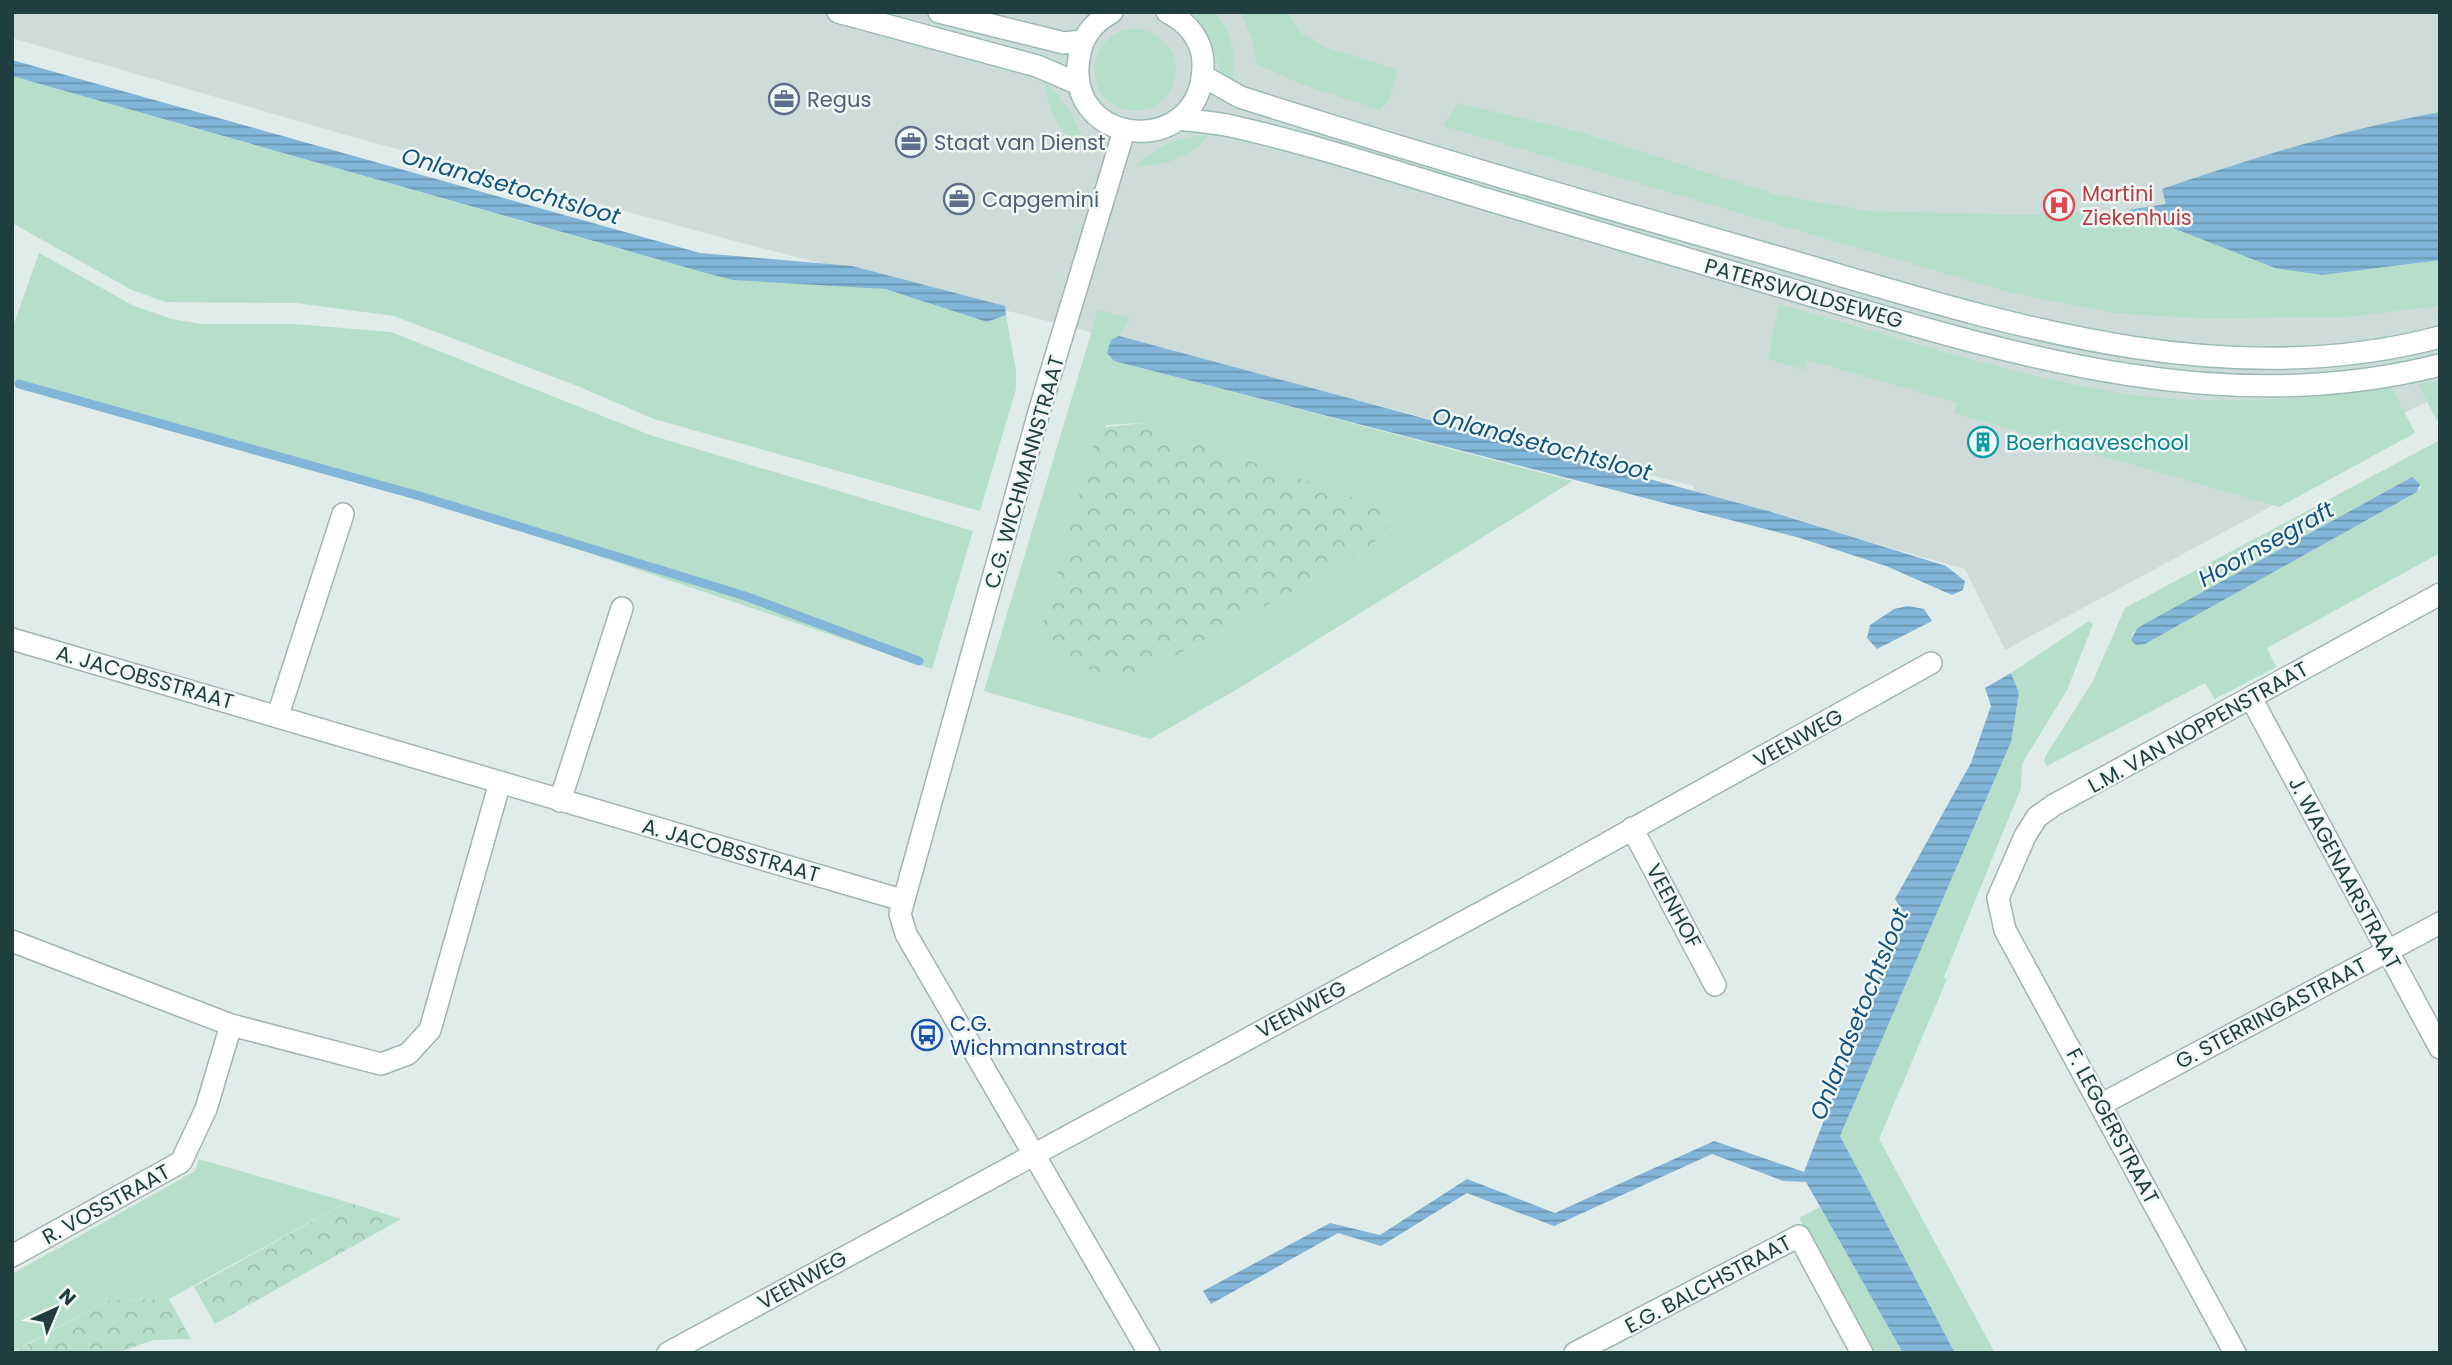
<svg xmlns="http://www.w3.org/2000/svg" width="2452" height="1365" font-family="Poppins,sans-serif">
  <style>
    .built { fill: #cddcd9 }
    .green { fill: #b6dfcb; fill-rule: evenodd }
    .forest { fill: url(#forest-crowns) }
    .water { fill: url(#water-rules) }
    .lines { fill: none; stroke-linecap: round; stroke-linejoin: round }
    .stream { stroke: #82b5d7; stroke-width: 9 }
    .minor-casing { stroke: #a2b4b2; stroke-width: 24 }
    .tertiary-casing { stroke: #a2b4b2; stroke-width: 24 }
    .secondary-casing { stroke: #9db9b5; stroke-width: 24 }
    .minor { stroke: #fff; stroke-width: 21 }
    .tertiary { stroke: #fff; stroke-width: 21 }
    .secondary { stroke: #fff; stroke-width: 21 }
    .labels { text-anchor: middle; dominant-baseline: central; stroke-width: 5; stroke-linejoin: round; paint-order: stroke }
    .service-label { font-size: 21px; fill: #4e5e75; stroke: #f0f8f6; text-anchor: start }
    .health-label { font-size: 21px; fill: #be3a42; stroke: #f0f8f6; text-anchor: start }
    .street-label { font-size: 21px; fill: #1f3e3d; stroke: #f0f8f6 }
    .culture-label { font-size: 21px; fill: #0d838f; stroke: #f0f8f6; text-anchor: start }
    .transit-label { font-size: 21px; fill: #164399; stroke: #f0f8f6; text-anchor: start }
    .water-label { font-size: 23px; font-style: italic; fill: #14537f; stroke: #f0f8f6 }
  </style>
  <defs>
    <pattern id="forest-crowns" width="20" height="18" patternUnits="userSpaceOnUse" patternTransform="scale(1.75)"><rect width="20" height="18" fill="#b6dfcb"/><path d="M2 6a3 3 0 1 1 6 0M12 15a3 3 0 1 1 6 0" fill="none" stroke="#9cc0af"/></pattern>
    <pattern id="water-rules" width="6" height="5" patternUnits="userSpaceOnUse" patternTransform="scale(1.75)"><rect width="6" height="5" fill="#82b5d7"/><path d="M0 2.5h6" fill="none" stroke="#6a95b0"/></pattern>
  </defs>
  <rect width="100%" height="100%" fill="#dfece9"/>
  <path class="built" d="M 12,12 L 2440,12 L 2440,396 L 2374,427 L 2383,446 L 2005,650 L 1965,569 L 1693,492 L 1694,486 L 757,247 L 360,139 L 12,38 Z"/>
  <path class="green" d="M 1194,12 L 1215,12 C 1232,32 1238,60 1231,84 L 1219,69 L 1213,48 Z
    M 1241,12 L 1288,12 L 1300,33 L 1328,48 L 1398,70 L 1389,100 L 1380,110 L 1306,86 L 1256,64 L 1253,42 Z
    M1094 70a41 41 0 1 1 82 0a41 41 0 1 1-82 0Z
    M 12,76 L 620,249 L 769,280 L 885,289 L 987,322 L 1006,315 L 1016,371 L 1016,389 L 980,511 L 654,419 L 580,387 L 394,316 L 296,303 L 166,302 L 132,290 L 12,223 Z
    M 1045,82 C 1066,103 1081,124 1087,153 C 1062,138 1047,111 1045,82 Z
    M 1458,103 L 1583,133 L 1774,194 L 1866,211 L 2020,215 L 2127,210 L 2275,268 L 2321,275 L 2440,260 L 2440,306 L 2346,317 L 2206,319 L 2115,313 L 2011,293 L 1443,126 Z
    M 1209,135 C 1191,157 1164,167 1137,166 C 1156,145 1181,136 1209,135 Z
    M 39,253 L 134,306 L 172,319 L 202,324 L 295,324 L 391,332 L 650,435 L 973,531 L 932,669 L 423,497 L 12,382 L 12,329 Z
    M 1779,304 C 1879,332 1979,365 2081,386 C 2183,408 2289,402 2392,388 L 2415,433 L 2279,507 L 1954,413 L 1957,403 L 1808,360 L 1805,370 L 1768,359 Z
    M 1098,310 L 1130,318 L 1119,336 L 1111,340 L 1114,361 L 1573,481 L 1236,690 L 1150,739 L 984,691 ZM 1143,423 L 1384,534 L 1364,551 L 1147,672 L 1125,680 L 1106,425 Z
    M 2440,381 L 2440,420 L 2437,421 L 2418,384 Z
    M 2440,440 L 2440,553 L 2267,648 L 2276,667 L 2215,699 L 2205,683 L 2047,766 L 2044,761 L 2046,755 L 2093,681 L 2125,608 ZM 2412,477 L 2421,488 L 2417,492 L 2145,644 L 2131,635 L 2137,628 Z
    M 2089,621 L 2093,624 L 2067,690 L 2022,764 L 2021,788 L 1944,977 L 1947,979 L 1879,1139 L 1995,1353 L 1955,1353 L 1840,1136 L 2011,742 L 2019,693 L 2011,673 Z
    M 199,1159 L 347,1202 L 169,1299 L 109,1300 L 12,1352 L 12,1274 L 195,1171 Z
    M 1820,1207 L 1903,1353 L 1872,1353 L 1799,1218 Z"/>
  <path class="forest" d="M 1143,423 L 1386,509 L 1390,519 L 1384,534 L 1364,551 L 1147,672 L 1125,680 L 1051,658 L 1044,650 L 1044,621 L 1098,428 Z
    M 347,1202 L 401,1219 L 215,1324 L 194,1287 Z
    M 169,1299 L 191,1339 L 153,1340 L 117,1353 L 12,1353 L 109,1300 Z"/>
  <path class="water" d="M 12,60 L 700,253 L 852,266 L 1005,306 L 1006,315 L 987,322 L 885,289 L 733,280 L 706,273 L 12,76 Z
    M 2440,112 L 2440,260 L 2322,275 L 2275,268 L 2127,210 L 2166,204 L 2162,189 C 2254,158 2344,129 2440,112 Z
    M 1119,336 L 1768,511 L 1946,566 L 1965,581 L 1963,590 L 1952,595 L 1886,566 L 1800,538 L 1114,361 L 1107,353 L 1111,340 Z
    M 2412,477 L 2420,484 L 2417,492 L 2145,644 L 2136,645 L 2131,640 L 2137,628 Z
    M 1908,606 L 1924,609 L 1932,621 L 1877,649 L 1867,638 L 1870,625 L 1894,609 Z
    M 2011,673 L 2019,693 L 2011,742 L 1840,1136 L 1955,1353 L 1903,1353 L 1806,1182 L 1783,1181 L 1712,1154 L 1554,1226 L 1467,1193 L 1381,1246 L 1338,1233 L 1211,1304 L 1203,1291 L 1330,1223 L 1380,1235 L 1467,1179 L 1555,1213 L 1714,1141 L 1804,1172 L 1904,913 L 1895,899 L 1971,763 L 1991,706 L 1985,688 Z"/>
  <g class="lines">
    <path class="stream" d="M 19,384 L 423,497 L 745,596 L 919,661"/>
    <g class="minor-casing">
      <path id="minor" d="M 12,639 L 902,900
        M 2251,698 L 2440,1048
        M 278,715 L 343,514
        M 560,801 L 622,608
        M 1632,828 L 1715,985
        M 12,941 L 231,1025 L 381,1064 L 408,1054 L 430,1030 L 500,782
        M 2102,1104 L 2440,923
        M 12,1256 L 181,1162 L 206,1109 L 231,1025
        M 668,1353 L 1541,880 L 1931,663
        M 1575,1353 L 1799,1236 L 1862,1353
        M 2235,1353 L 2005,930 L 1998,898 L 2025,836 L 2037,817 L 2054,805 L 2440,594"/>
    </g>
    <g class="tertiary-casing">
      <path id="tertiary" d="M 1124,131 L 1039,412 L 900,914 L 906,934 L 1149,1353"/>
    </g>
    <g class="secondary-casing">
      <path id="secondary" d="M 838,12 L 1037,66 L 1079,84
        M 939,12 L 1064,43 L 1083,41
        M 1112,12 C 1093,23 1082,36 1079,58 C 1064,148 1202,160 1203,66 C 1204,42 1188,22 1167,12
        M 1203,76 L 1240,97 C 1410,151 1581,201 1753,250 C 1975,313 2208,399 2440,337
        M 1180,119 C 1197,122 1215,122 1231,126 C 1316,145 1399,173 1482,198 C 1594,231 1707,265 1820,298 C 2023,358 2226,419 2440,365"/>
    </g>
    <use href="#minor" class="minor"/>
    <use href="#tertiary" class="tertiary"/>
    <use href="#secondary" class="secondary"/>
  </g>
  <defs>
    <g id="office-ring" transform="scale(1.575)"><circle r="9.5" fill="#f0f8f6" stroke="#5c6f8a" stroke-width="1.5"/><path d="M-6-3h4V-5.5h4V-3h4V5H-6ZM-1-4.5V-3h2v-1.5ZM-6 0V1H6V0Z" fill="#5c6f8a"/></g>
    <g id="hospital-ring" transform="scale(1.575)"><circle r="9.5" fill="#f0f8f6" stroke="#e0444e" stroke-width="1.5"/><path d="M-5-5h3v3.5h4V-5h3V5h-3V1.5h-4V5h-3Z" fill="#e0444e"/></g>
    <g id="building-ring" transform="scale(1.575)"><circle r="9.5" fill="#f0f8f6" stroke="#0f9aa8" stroke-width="1.5"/><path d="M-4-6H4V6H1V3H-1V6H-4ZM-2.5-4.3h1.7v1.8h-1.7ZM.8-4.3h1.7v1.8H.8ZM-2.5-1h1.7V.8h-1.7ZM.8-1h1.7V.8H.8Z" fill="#0f9aa8"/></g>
    <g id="bus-ring" transform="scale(1.575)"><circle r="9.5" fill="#f0f8f6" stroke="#1a4fb4" stroke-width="1.5"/><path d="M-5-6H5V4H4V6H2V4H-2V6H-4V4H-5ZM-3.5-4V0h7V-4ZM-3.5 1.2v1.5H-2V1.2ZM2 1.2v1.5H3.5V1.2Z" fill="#1a4fb4"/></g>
  </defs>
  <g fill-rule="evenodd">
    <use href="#office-ring" x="784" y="99"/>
    <use href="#office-ring" x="911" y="142"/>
    <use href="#office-ring" x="959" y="199"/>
    <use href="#hospital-ring" x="2059" y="205"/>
    <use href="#building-ring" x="1983" y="442"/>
    <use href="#bus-ring" x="927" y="1035"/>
  </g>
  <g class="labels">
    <g class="service-label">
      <text x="807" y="99">Regus</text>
      <text x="934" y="142">Staat van Dienst</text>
      <text x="982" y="199">Capgemini</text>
    </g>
    <g class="health-label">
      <text x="2082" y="193">Martini<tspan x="2082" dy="24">Ziekenhuis</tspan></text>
    </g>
    <g class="street-label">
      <text transform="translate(1804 293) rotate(16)">PATERSWOLDSEWEG</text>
      <text transform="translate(1024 472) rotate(-74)">C.G. WICHMANNSTRAAT</text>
      <text transform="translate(145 677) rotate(16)">A. JACOBSSTRAAT</text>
      <text transform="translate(2198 727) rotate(-29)">L.M. VAN NOPPENSTRAAT</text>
      <text transform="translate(1798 738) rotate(-29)">VEENWEG</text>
      <text transform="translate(731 850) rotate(16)">A. JACOBSSTRAAT</text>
      <text transform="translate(2345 873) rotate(62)">J. WAGENAARSTRAAT</text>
      <text transform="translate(1674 906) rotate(62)">VEENHOF</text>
      <text transform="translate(1301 1009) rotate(-28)">VEENWEG</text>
      <text transform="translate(2271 1013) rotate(-28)">G. STERRINGASTRAAT</text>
      <text transform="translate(2113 1126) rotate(62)">F. LEGGERSTRAAT</text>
      <text transform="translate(106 1204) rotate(-29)">R. VOSSTRAAT</text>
      <text transform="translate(802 1280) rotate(-29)">VEENWEG</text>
      <text transform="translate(1708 1284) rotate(-28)">E.G. BALCHSTRAAT</text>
    </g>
    <g class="culture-label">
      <text x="2006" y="442">Boerhaaveschool</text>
    </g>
    <g class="transit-label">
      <text x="950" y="1023">C.G.<tspan x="950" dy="24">Wichmannstraat</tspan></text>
    </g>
    <g class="water-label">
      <text transform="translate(511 186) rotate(16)">Onlandsetochtsloot</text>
      <text transform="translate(1542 444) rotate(15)">Onlandsetochtsloot</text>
      <text transform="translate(2266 544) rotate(-29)">Hoornsegraft</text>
      <text transform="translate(1859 1014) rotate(-68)">Onlandsetochtsloot</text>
    </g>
  </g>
  <rect width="2452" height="1365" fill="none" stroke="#1f3e3d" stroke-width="28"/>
  <g transform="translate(56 1309) rotate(44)" stroke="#f0f8f6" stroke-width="5" paint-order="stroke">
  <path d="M0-5L12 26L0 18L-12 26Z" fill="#1f3e3d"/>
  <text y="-10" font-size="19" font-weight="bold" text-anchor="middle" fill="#1f3e3d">N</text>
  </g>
</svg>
